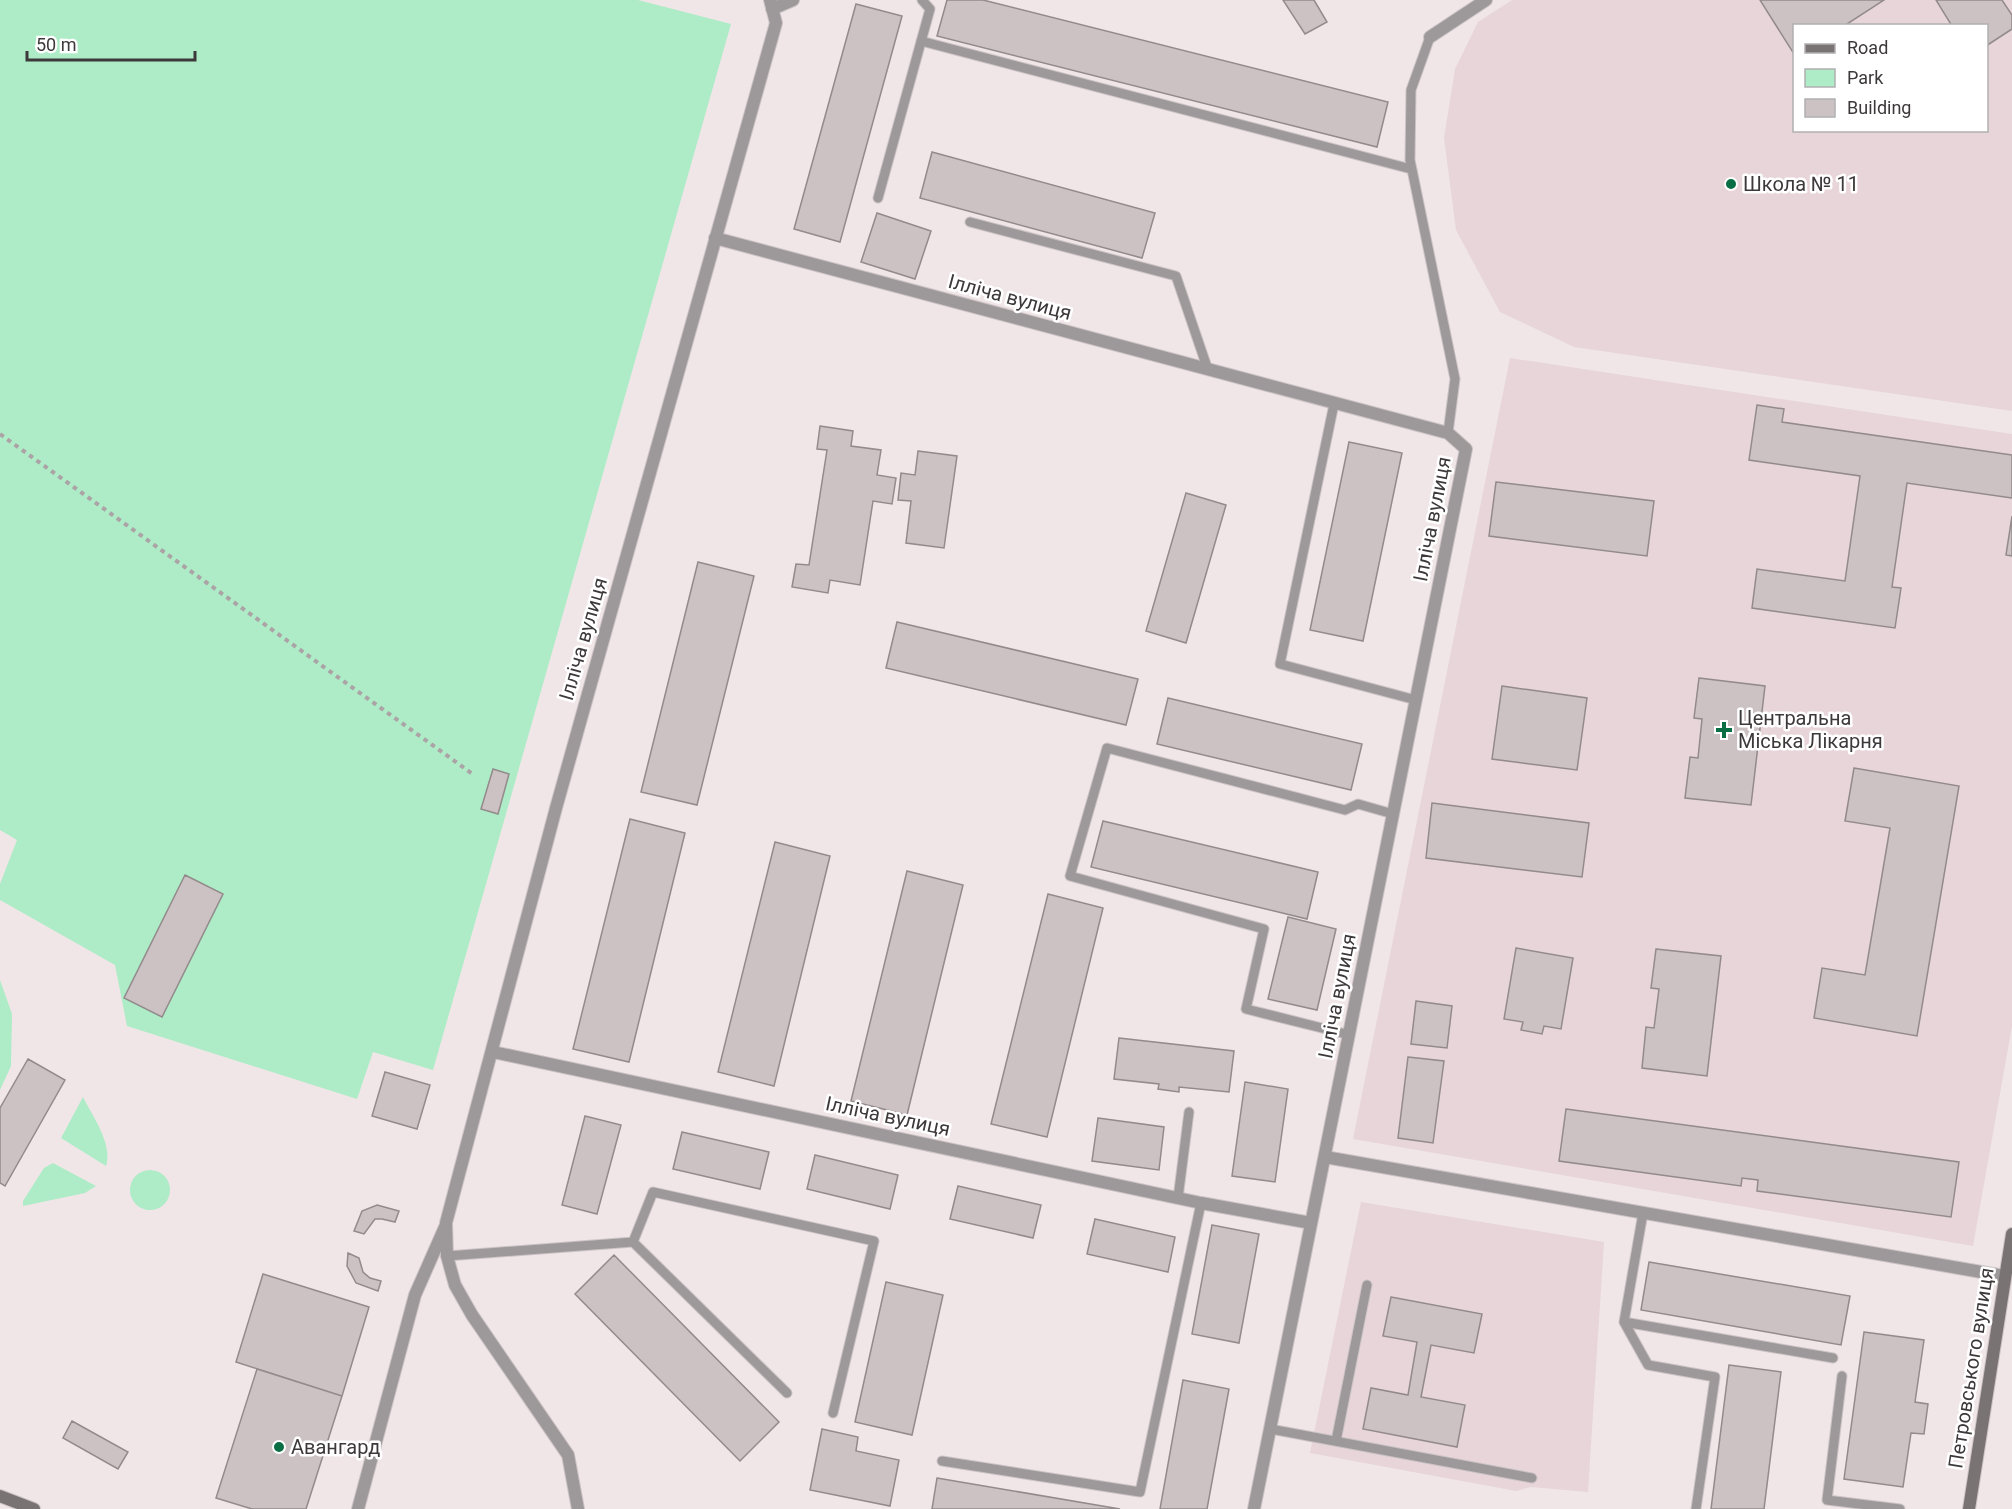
<svg xmlns="http://www.w3.org/2000/svg" width="2012" height="1509" font-family="Roboto,sans-serif">
  <style>
    .built { fill: #e7d5d9; fill-rule: evenodd }
    .green { fill: #adecc6 }
    .building { fill: #ccc2c4; stroke: #938a8c; stroke-width: 1.5 }
    .lines { fill: none; stroke-linecap: round; stroke-linejoin: round }
    .lane-casing { stroke: #ccc3c5; stroke-width: 11 }
    .street-casing { stroke: #ccc3c5; stroke-width: 14 }
    .secondary-casing { stroke: #ccc3c5; stroke-width: 14 }
    .path { stroke: #aba3a5; stroke-width: 4; stroke-dasharray: 4.5 4.5; stroke-linecap: butt }
    .lane { stroke: #9d999a; stroke-width: 9 }
    .street { stroke: #9d999a; stroke-width: 12 }
    .secondary { stroke: #797374; stroke-width: 12 }
    .poi-dot { fill: #0a6e44; stroke: #fff; stroke-width: 2 }
    .labels { text-anchor: middle; dominant-baseline: central; stroke-width: 5; stroke-linejoin: round; paint-order: stroke }
    .poi-label { font-size: 20px; fill: #3d393a; stroke: #fff; text-anchor: start }
    .street-label { font-size: 20px; fill: #3d393a; stroke: #fff }
  </style>
  <rect width="100%" height="100%" fill="#f0e6e8"/>
  <path class="built" d="M 1512,0 L 2012,0 L 2012,411 L 1574,347 L 1500,312 L 1456,230 L 1444,138 L 1455,69 L 1478,22 ZM 1794,26 L 1986,26 L 1986,130 L 1794,130 Z
    M 1510,358 L 2012,434 L 2012,1026 L 1973,1246 L 1353,1139 Z
    M 1361,1202 L 1604,1242 L 1588,1492 L 1531,1487 L 1516,1491 L 1310,1453 Z"/>
  <path class="green" d="M 0,0 L 638,0 L 731,24 L 433,1070 L 373,1052 L 357,1099 L 127,1026 L 115,965 L 0,900 L 0,884 L 17,840 L 0,830 Z
    M 0,980 L 12,1014 L 11,1066 L 0,1090 Z
    M 83,1097 C 93,1117 113,1144 106,1166 L 61,1138 Z
    M 53,1163 L 96,1186 L 85,1193 L 23,1206 L 23,1201 L 44,1168 Z
    M130 1190a20 20 0 1 1 40 0a20 20 0 1 1-40 0Z"/>
  <path class="building" d="M 947,0 L 983,0 L 1388,102 L 1377,147 L 937,36 Z
    M 1283,0 L 1314,0 L 1327,22 L 1305,34 Z
    M 1760,0 L 1884,0 L 1844,26 L 1794,26 L 1794,54 Z
    M 1936,0 L 2002,0 L 2012,15 L 2012,29 L 1986,46 L 1986,26 L 1952,26 Z
    M 1936,0 L 2002,0 L 2012,15 L 2012,29 L 1986,46 L 1986,26 L 1952,26 Z
    M 856,4 L 902,16 L 840,242 L 794,229 Z
    M 932,152 L 1155,213 L 1142,258 L 920,198 Z
    M 877,213 L 931,231 L 915,279 L 861,262 Z
    M 1757,405 L 1784,409 L 1782,422 L 2012,455 L 2012,498 L 1907,483 L 1892,587 L 1901,588 L 1895,628 L 1752,608 L 1757,569 L 1845,581 L 1860,476 L 1749,460 Z
    M 820,426 L 853,431 L 851,446 L 881,450 L 877,475 L 896,478 L 892,504 L 873,501 L 860,585 L 830,580 L 828,593 L 792,587 L 796,564 L 809,565 L 827,450 L 817,449 Z
    M 1349,442 L 1402,453 L 1363,641 L 1310,630 Z
    M 918,451 L 957,456 L 944,548 L 906,543 L 911,501 L 898,500 L 901,473 L 915,475 Z
    M 1496,482 L 1654,501 L 1647,556 L 1489,536 Z
    M 1186,493 L 1226,505 L 1186,643 L 1146,631 Z
    M 2012,516 L 2012,556 L 2006,555 Z
    M 698,562 L 754,576 L 697,805 L 641,792 Z
    M 897,622 L 1138,679 L 1126,725 L 886,668 Z
    M 1699,678 L 1765,686 L 1751,805 L 1685,798 L 1690,757 L 1698,758 L 1702,719 L 1694,718 Z
    M 1502,686 L 1587,698 L 1577,770 L 1492,759 Z
    M 1168,698 L 1362,744 L 1351,790 L 1157,744 Z
    M 1854,768 L 1959,786 L 1917,1036 L 1814,1018 L 1822,968 L 1865,975 L 1890,828 L 1845,821 Z
    M 493,769 L 509,774 L 498,814 L 481,809 Z
    M 1432,803 L 1589,823 L 1582,877 L 1426,858 Z
    M 630,819 L 685,833 L 629,1062 L 573,1049 Z
    M 1103,821 L 1318,872 L 1307,919 L 1091,867 Z
    M 775,842 L 830,856 L 774,1086 L 718,1072 Z
    M 907,871 L 963,885 L 907,1115 L 851,1101 Z
    M 185,875 L 223,894 L 162,1017 L 124,998 Z
    M 1048,894 L 1103,908 L 1047,1137 L 991,1124 Z
    M 1288,917 L 1336,929 L 1317,1010 L 1268,999 Z
    M 1516,948 L 1573,958 L 1561,1029 L 1544,1026 L 1542,1034 L 1521,1030 L 1523,1022 L 1504,1019 Z
    M 1656,949 L 1721,956 L 1707,1076 L 1642,1068 L 1646,1027 L 1654,1028 L 1659,989 L 1651,988 Z
    M 1416,1001 L 1452,1006 L 1447,1048 L 1411,1044 Z
    M 1119,1038 L 1234,1051 L 1229,1092 L 1179,1087 L 1179,1092 L 1158,1089 L 1159,1084 L 1114,1079 Z
    M 1408,1057 L 1444,1061 L 1433,1143 L 1398,1138 Z
    M 28,1059 L 65,1080 L 5,1186 L 0,1183 L 0,1108 Z
    M 385,1072 L 430,1085 L 417,1129 L 372,1116 Z
    M 1245,1082 L 1288,1089 L 1275,1182 L 1232,1176 Z
    M 1566,1109 L 1959,1162 L 1951,1217 L 1757,1191 L 1758,1180 L 1742,1178 L 1741,1186 L 1559,1161 Z
    M 585,1116 L 621,1125 L 597,1214 L 562,1205 Z
    M 1098,1118 L 1164,1127 L 1159,1170 L 1092,1161 Z
    M 682,1132 L 769,1152 L 760,1189 L 673,1169 Z
    M 815,1155 L 898,1175 L 890,1209 L 807,1189 Z
    M 958,1186 L 1041,1205 L 1033,1238 L 950,1219 Z
    M 377,1205 L 399,1211 L 395,1222 L 382,1219 L 375,1219 L 364,1234 L 354,1231 L 362,1211 Z
    M 1095,1219 L 1175,1237 L 1168,1272 L 1087,1254 Z
    M 1212,1225 L 1259,1234 L 1239,1343 L 1192,1334 Z
    M 348,1253 L 359,1258 L 363,1272 L 370,1278 L 381,1281 L 378,1291 L 356,1283 L 347,1266 Z
    M 614,1255 L 779,1422 L 740,1461 L 575,1294 Z
    M 1649,1262 L 1850,1296 L 1841,1345 L 1641,1310 Z
    M 263,1274 L 369,1307 L 342,1396 L 236,1362 Z
    M 886,1282 L 943,1295 L 912,1435 L 855,1422 Z
    M 1391,1297 L 1482,1314 L 1474,1353 L 1431,1345 L 1421,1397 L 1465,1405 L 1457,1447 L 1363,1429 L 1371,1388 L 1408,1395 L 1417,1342 L 1383,1336 Z
    M 1864,1332 L 1924,1340 L 1915,1402 L 1928,1404 L 1924,1434 L 1911,1433 L 1903,1487 L 1844,1479 Z
    M 1729,1365 L 1781,1372 L 1764,1509 L 1711,1509 Z
    M 257,1369 L 342,1396 L 306,1509 L 252,1509 L 216,1498 Z
    M 1183,1380 L 1229,1389 L 1207,1509 L 1160,1509 Z
    M 72,1421 L 128,1452 L 118,1469 L 63,1438 Z
    M 822,1429 L 858,1437 L 856,1451 L 899,1460 L 890,1506 L 810,1490 Z
    M 937,1478 L 1120,1509 L 932,1509 Z"/>
  <g class="lines">
    <g class="lane-casing">
      <path id="lane" d="M 1430,37 L 1411,90 L 1410,160 L 1455,379 L 1448,433
        M 921,41 L 1411,169
        M 878,198 L 930,9 L 922,0
        M 970,222 L 1176,276 L 1208,370
        M 1334,404 L 1280,664 L 1416,700
        M 1350,1035 L 1246,1009 L 1264,929 L 1070,876 L 1107,748 L 1345,810 L 1358,804 L 1393,814
        M 1178,1198 L 1189,1112
        M 1643,1213 L 1624,1322 L 1833,1358
        M 633,1242 L 787,1393
        M 447,1256 L 633,1242 L 653,1192 L 874,1241 L 833,1413
        M 1624,1322 L 1648,1365 L 1715,1377 L 1696,1509
        M 1842,1376 L 1827,1500 L 1900,1509
        M 1270,1429 L 1532,1478
        M 1336,1441 L 1367,1285
        M 942,1461 L 1140,1492 L 1201,1203"/>
    </g>
    <g class="street-casing">
      <path id="street" d="M 772,9 L 793,0
        M 1430,37 L 1486,0
        M 715,238 L 1448,433 L 1466,449 L 1254,1509
        M 493,1052 L 1201,1203 L 1311,1223
        M 1325,1157 L 2004,1276
        M 358,1509 L 415,1295 L 445,1227
        M 578,1509 L 568,1455 L 472,1315 L 455,1285 L 447,1256 L 446,1223 L 556,808 L 776,23 L 770,0"/>
    </g>
    <g class="secondary-casing">
      <path id="secondary" d="M 0,1496 L 34,1509
        M 1969,1509 L 2012,1234"/>
    </g>
    <path class="path" d="M 0,434 L 474,775"/>
    <use href="#lane" class="lane"/>
    <use href="#street" class="street"/>
    <use href="#secondary" class="secondary"/>
  </g>
  <g class="poi-dot">
    <circle cx="1731" cy="184" r="6"/>
    <path d="M1721 721h6v6h6v6h-6v6h-6v-6h-6v-6h6z"/>
    <circle cx="279" cy="1447" r="6"/>
  </g>
  <g class="labels">
    <g class="poi-label">
      <text x="1743" y="184">Школа № 11</text>
      <text x="1738" y="718">Центральна<tspan x="1738" dy="23">Міська Лікарня</tspan></text>
      <text x="291" y="1447">Авангард</text>
    </g>
    <g class="street-label">
      <text transform="translate(1010 297) rotate(15)">Ілліча вулиця</text>
      <text transform="translate(1432 519) rotate(-79)">Ілліча вулиця</text>
      <text transform="translate(583 639) rotate(-74)">Ілліча вулиця</text>
      <text transform="translate(1337 996) rotate(-79)">Ілліча вулиця</text>
      <text transform="translate(888 1116) rotate(12)">Ілліча вулиця</text>
      <text transform="translate(1971 1368) rotate(-81)">Петровського вулиця</text>
    </g>
  </g>
  <rect x="1793" y="24" width="195" height="108" fill="#ffffff" stroke="#b1b0b0" stroke-width="1.5"/>
  <rect x="1805" y="44" width="30" height="9" fill="#797374" stroke="#b1b0b0" stroke-width="1.5"/>
  <text x="1847" y="54" font-size="18" fill="#3d393a">Road</text>
  <rect x="1805" y="69" width="30" height="18" fill="#adecc6" stroke="#b1b0b0" stroke-width="1.5"/>
  <text x="1847" y="84" font-size="18" fill="#3d393a">Park</text>
  <rect x="1805" y="99" width="30" height="18" fill="#ccc2c4" stroke="#b1b0b0" stroke-width="1.5"/>
  <text x="1847" y="114" font-size="18" fill="#3d393a">Building</text>
  <path d="M27 51v9h168v-9" fill="none" stroke="#3d393a" stroke-width="3"/>
  <text x="36" y="51" font-size="18" fill="#3d393a" stroke="#ffffff" stroke-width="4.5" paint-order="stroke">50 m</text>
</svg>
